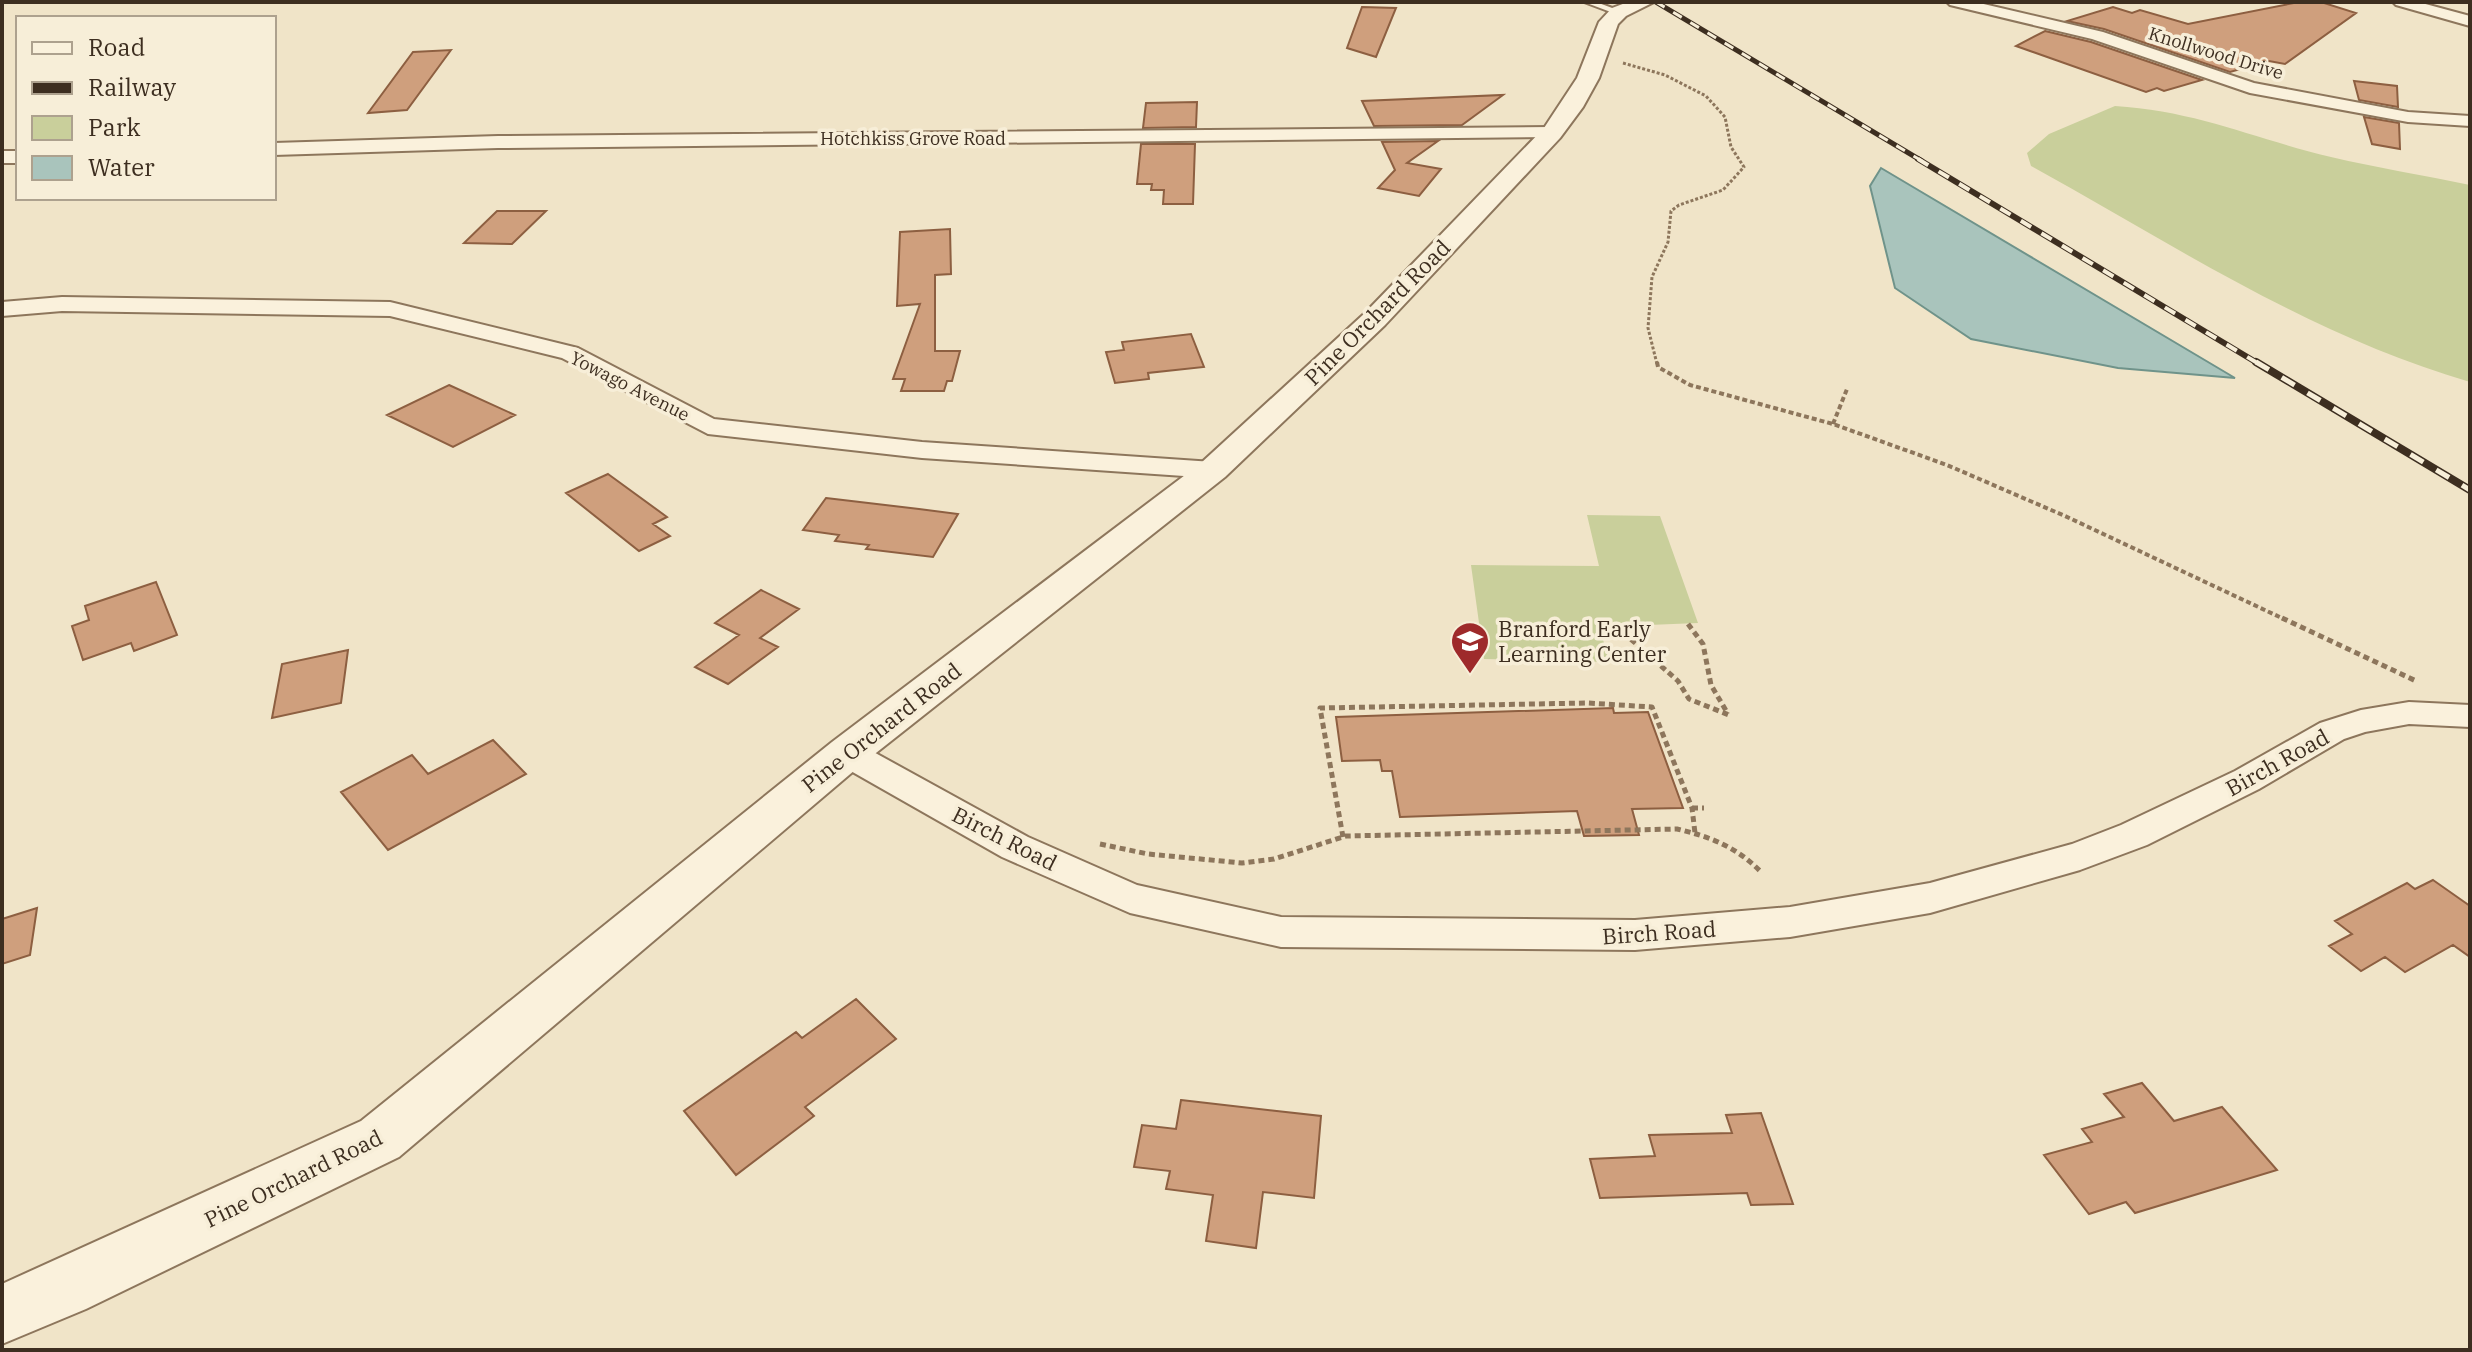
<svg xmlns="http://www.w3.org/2000/svg" width="2472" height="1352" font-family="'IBM Plex Serif',serif">
  <style>
    .green { fill: #c9cf9b }
    .water { fill: #a9c4bc; stroke: #6f938a; stroke-width: 2 }
    .building { fill: #cf9f7d; stroke: #8d5f41; stroke-width: 2 }
    .lines { fill: none; stroke-linecap: round; stroke-linejoin: round }
    .service-casing { stroke: #8d765c; stroke-width: 4 }
    .minor-casing { stroke: #8d765c; stroke-width: 4 }
    .tertiary-casing { stroke: #8d765c; stroke-width: 4 }
    .path-far2 { stroke: #8d765c; stroke-width: 3; stroke-dasharray: 3 2; stroke-linecap: butt }
    .path-far1 { stroke: #8d765c; stroke-width: 4; stroke-dasharray: 5 3; stroke-linecap: butt }
    .path { stroke: #8d765c; stroke-width: 5; stroke-dasharray: 6 4; stroke-linecap: butt }
    .service { fill: #faf1dc; fill-rule: evenodd }
    .minor { fill: #faf1dc; fill-rule: evenodd }
    .tertiary { fill: #faf1dc; fill-rule: evenodd }
    .rail-far2-casing { stroke: #3d2e20; stroke-width: 5 }
    .rail-far1-casing { stroke: #3d2e20; stroke-width: 6 }
    .rail-casing { stroke: #3d2e20; stroke-width: 8 }
    .rail-far2 { stroke: #f7eed8; stroke-width: 3; stroke-dasharray: 10; stroke-linecap: butt }
    .rail-far1 { stroke: #f7eed8; stroke-width: 4; stroke-dasharray: 12; stroke-linecap: butt }
    .rail { stroke: #f7eed8; stroke-width: 5; stroke-dasharray: 15; stroke-linecap: butt }
    .labels { text-anchor: middle; dominant-baseline: central; stroke-width: 7; stroke-linejoin: round; paint-order: stroke }
    .far-street-label { font-size: 18px; fill: #3d2e20; stroke: #f7eed8 }
    .street-label { font-size: 22px; fill: #3d2e20; stroke: #f7eed8 }
    .poi-label { font-size: 22px; fill: #3d2e20; stroke: #f7eed8; text-anchor: start }
  </style>
  <rect width="100%" height="100%" fill="#f0e4c8"/>
  <path class="green" d="M 2115,106 C 2197,111 2255,139 2331,157 C 2377,168 2424,175 2470,185 L 2470,382 C 2311,336 2174,245 2031,166 L 2027,153 L 2049,134 Z
    M 1587,515 L 1660,516 L 1698,623 L 1599,627 L 1610,662 L 1484,659 L 1471,565 L 1599,566 Z"/>
  <path class="water" d="M 1881,168 L 2235,378 L 2118,368 L 1971,339 L 1895,288 L 1870,186 Z"/>
  <path class="building" d="M 2299,2 L 2321,2 L 2356,13 L 2285,64 L 2269,61 L 2230,72 L 2104,29 L 2067,21 L 2113,7 L 2132,13 L 2140,10 L 2188,24 Z
    M 1362,7 L 1396,8 L 1376,57 L 1347,48 Z
    M 2045,31 L 2091,42 L 2202,80 L 2164,91 L 2157,88 L 2146,92 L 2016,46 Z
    M 451,50 L 407,110 L 368,113 L 413,52 Z
    M 2354,81 L 2397,86 L 2398,107 L 2359,100 Z
    M 1503,95 L 1462,125 L 1374,126 L 1362,101 Z
    M 1197,102 L 1196,127 L 1143,128 L 1146,103 Z
    M 2364,117 L 2399,123 L 2400,149 L 2372,144 Z
    M 1438,141 L 1407,163 L 1441,169 L 1419,196 L 1378,188 L 1395,170 L 1382,142 Z
    M 1141,144 L 1195,144 L 1193,204 L 1163,204 L 1164,190 L 1151,190 L 1152,184 L 1137,184 Z
    M 497,211 L 546,211 L 512,244 L 464,243 Z
    M 950,229 L 951,274 L 935,275 L 935,351 L 960,351 L 952,381 L 947,381 L 944,391 L 901,391 L 905,379 L 893,379 L 920,304 L 897,306 L 900,232 Z
    M 1191,334 L 1204,367 L 1148,373 L 1149,379 L 1115,383 L 1106,352 L 1124,350 L 1122,342 Z
    M 449,385 L 515,415 L 453,447 L 387,415 Z
    M 608,474 L 667,517 L 653,524 L 670,536 L 639,551 L 566,493 Z
    M 826,498 L 919,509 L 958,514 L 933,557 L 866,549 L 869,545 L 835,541 L 839,535 L 803,530 Z
    M 156,582 L 177,635 L 134,651 L 131,643 L 83,660 L 72,626 L 89,620 L 85,606 Z
    M 761,590 L 799,609 L 760,638 L 778,647 L 728,684 L 695,667 L 739,635 L 715,623 Z
    M 348,650 L 341,703 L 272,718 L 282,664 Z
    M 1613,708 L 1614,713 L 1648,712 L 1683,808 L 1632,809 L 1639,835 L 1584,836 L 1577,811 L 1400,817 L 1392,771 L 1382,771 L 1380,760 L 1342,761 L 1336,717 Z
    M 493,740 L 526,774 L 388,850 L 341,792 L 412,755 L 428,774 Z
    M 2433,880 L 2470,906 L 2470,957 L 2453,945 L 2405,972 L 2385,957 L 2361,971 L 2329,946 L 2352,934 L 2335,921 L 2407,883 L 2415,889 Z
    M 37,908 L 30,955 L 2,964 L 2,919 Z
    M 856,999 L 896,1039 L 805,1107 L 814,1116 L 736,1175 L 684,1111 L 796,1032 L 802,1038 Z
    M 2142,1083 L 2174,1121 L 2222,1107 L 2277,1170 L 2135,1213 L 2126,1202 L 2089,1214 L 2044,1155 L 2092,1142 L 2082,1129 L 2124,1117 L 2104,1094 Z
    M 1181,1100 L 1321,1116 L 1314,1198 L 1263,1192 L 1256,1248 L 1206,1241 L 1213,1195 L 1166,1189 L 1170,1171 L 1134,1167 L 1142,1125 L 1176,1129 Z
    M 1761,1113 L 1793,1204 L 1751,1205 L 1747,1193 L 1600,1198 L 1590,1159 L 1655,1156 L 1649,1135 L 1732,1133 L 1726,1115 Z"/>
  <g class="lines">
    <g class="service-casing">
      <path id="service" d="M 1584,2 L 1596,2 L 1623,12 L 1616,14 Z"/>
    </g>
    <g class="minor-casing">
      <path id="minor" d="M 1947,2 L 1975,2 L 2103,32 L 2254,83 L 2408,112 L 2470,116 L 2470,126 L 2408,122 L 2250,93 L 2092,39 L 1950,5 Z
        M 2393,2 L 2418,2 L 2470,16 L 2470,26 L 2396,5 Z
        M 1552,127 L 1559,129 L 1561,133 L 1559,137 L 498,148 L 274,155 L 274,143 L 498,136 Z
        M 2,151 L 18,151 L 18,163 L 2,163 Z
        M 62,297 L 390,302 L 578,348 L 714,419 L 922,442 L 1213,462 L 1222,464 L 1226,470 L 1222,476 L 1213,478 L 922,458 L 708,434 L 562,358 L 390,316 L 62,311 L 2,316 L 2,302 Z
        M 2409,702 L 2470,705 L 2470,727 L 2409,724 L 2365,732 L 2344,739 L 2259,789 L 2147,845 L 2080,870 L 1930,913 L 1790,937 L 1635,950 L 1281,947 L 1130,913 L 1002,857 L 835,762 L 830,753 L 835,744 L 847,741 L 859,744 L 1028,837 L 1137,885 L 1281,917 L 1635,920 L 1790,907 L 1930,883 L 2072,844 L 2121,825 L 2235,771 L 2320,723 L 2361,710 Z"/>
    </g>
    <g class="tertiary-casing">
      <path id="tertiary" d="M 1628,2 L 1654,2 L 1626,16 L 1618,24 L 1599,78 L 1583,107 L 1560,138 L 1385,325 L 1225,477 L 862,764 L 399,1157 L 86,1309 L 2,1344 L 2,1284 L 361,1121 L 832,742 L 1201,463 L 1365,313 L 1544,128 L 1577,78 L 1599,22 L 1612,8 Z"/>
    </g>
    <path class="path-far2" d="M 1623,63 L 1665,75 L 1706,96 L 1725,117 L 1731,147 L 1744,167 L 1723,190 L 1679,205 L 1671,211 L 1668,242 L 1652,277 L 1648,328 L 1657,364"/>
    <path class="path-far1" d="M 1657,362 L 1658,367 L 1690,385 L 1833,424 L 1947,465 L 2065,516 L 2286,620
      M 1833,424 L 1847,389"/>
    <path class="path" d="M 2282,618 L 2416,681
      M 1688,624 L 1703,644 L 1711,685 L 1728,714
      M 1616,626 L 1678,681 L 1689,699 L 1729,715
      M 1692,808 L 1704,808
      M 1343,837 L 1320,708 L 1587,703 L 1652,707 L 1692,808 L 1695,833
      M 1100,844 L 1148,854 L 1242,863 L 1274,859 L 1346,836 L 1677,829 C 1711,837 1737,847 1762,873"/>
    <use href="#service" class="service"/>
    <use href="#minor" class="minor"/>
    <use href="#tertiary" class="tertiary"/>
    <g class="rail-far2-casing">
      <path id="rail-far2" d="M 1656,2 L 1922,161"/>
    </g>
    <g class="rail-far1-casing">
      <path id="rail-far1" d="M 1918,159 L 2259,364"/>
    </g>
    <g class="rail-casing">
      <path id="rail" d="M 2256,362 L 2470,490"/>
    </g>
    <use href="#rail-far2" class="rail-far2"/>
    <use href="#rail-far1" class="rail-far1"/>
    <use href="#rail" class="rail"/>
  </g>
  <defs>
    <g id="school-pin" transform="scale(2)"><path d="M0 17L-7.5 6A9.5 9.5 0 1 1 7.5 6Z" fill="#9e2a2b" stroke="#f7eed8"/><path d="M0-5L7-2L0 1L-7-2ZM-4 1L0 2.5L4 1V4Q0 6-4 4Z" fill="#fff"/></g>
  </defs>
  <g fill-rule="evenodd">
    <use href="#school-pin" x="1470" y="641"/>
  </g>
  <g class="labels">
    <g class="far-street-label">
      <text transform="translate(2216 53) rotate(17)">Knollwood Drive</text>
      <text x="913" y="138">Hotchkiss Grove Road</text>
      <text transform="translate(630 386) rotate(27)">Yowago Avenue</text>
    </g>
    <g class="street-label">
      <text transform="translate(1377 312) rotate(-45)">Pine Orchard Road</text>
      <text transform="translate(881 727) rotate(-38)">Pine Orchard Road</text>
      <text transform="translate(2277 762) rotate(-29)">Birch Road</text>
      <text transform="translate(1005 838) rotate(27)">Birch Road</text>
      <text transform="translate(1659 932) rotate(-4)">Birch Road</text>
      <text transform="translate(293 1178) rotate(-26)">Pine Orchard Road</text>
    </g>
    <g class="poi-label">
      <text x="1498" y="628">Branford Early<tspan x="1498" dy="25">Learning Center</tspan></text>
    </g>
  </g>
  <rect width="2472" height="1352" fill="none" stroke="#3d2e20" stroke-width="8"/>
  <rect x="16" y="16" width="260" height="184" fill="#f7eed8" stroke="#ada18e" stroke-width="2"/>
  <rect x="32" y="42" width="40" height="12" fill="#faf1dc" stroke="#ada18e" stroke-width="2"/>
  <text x="88" y="56" font-size="24" fill="#3d2e20">Road</text>
  <rect x="32" y="82" width="40" height="12" fill="#3d2e20" stroke="#ada18e" stroke-width="2"/>
  <text x="88" y="96" font-size="24" fill="#3d2e20">Railway</text>
  <rect x="32" y="116" width="40" height="24" fill="#c9cf9b" stroke="#ada18e" stroke-width="2"/>
  <text x="88" y="136" font-size="24" fill="#3d2e20">Park</text>
  <rect x="32" y="156" width="40" height="24" fill="#a9c4bc" stroke="#ada18e" stroke-width="2"/>
  <text x="88" y="176" font-size="24" fill="#3d2e20">Water</text>
</svg>
